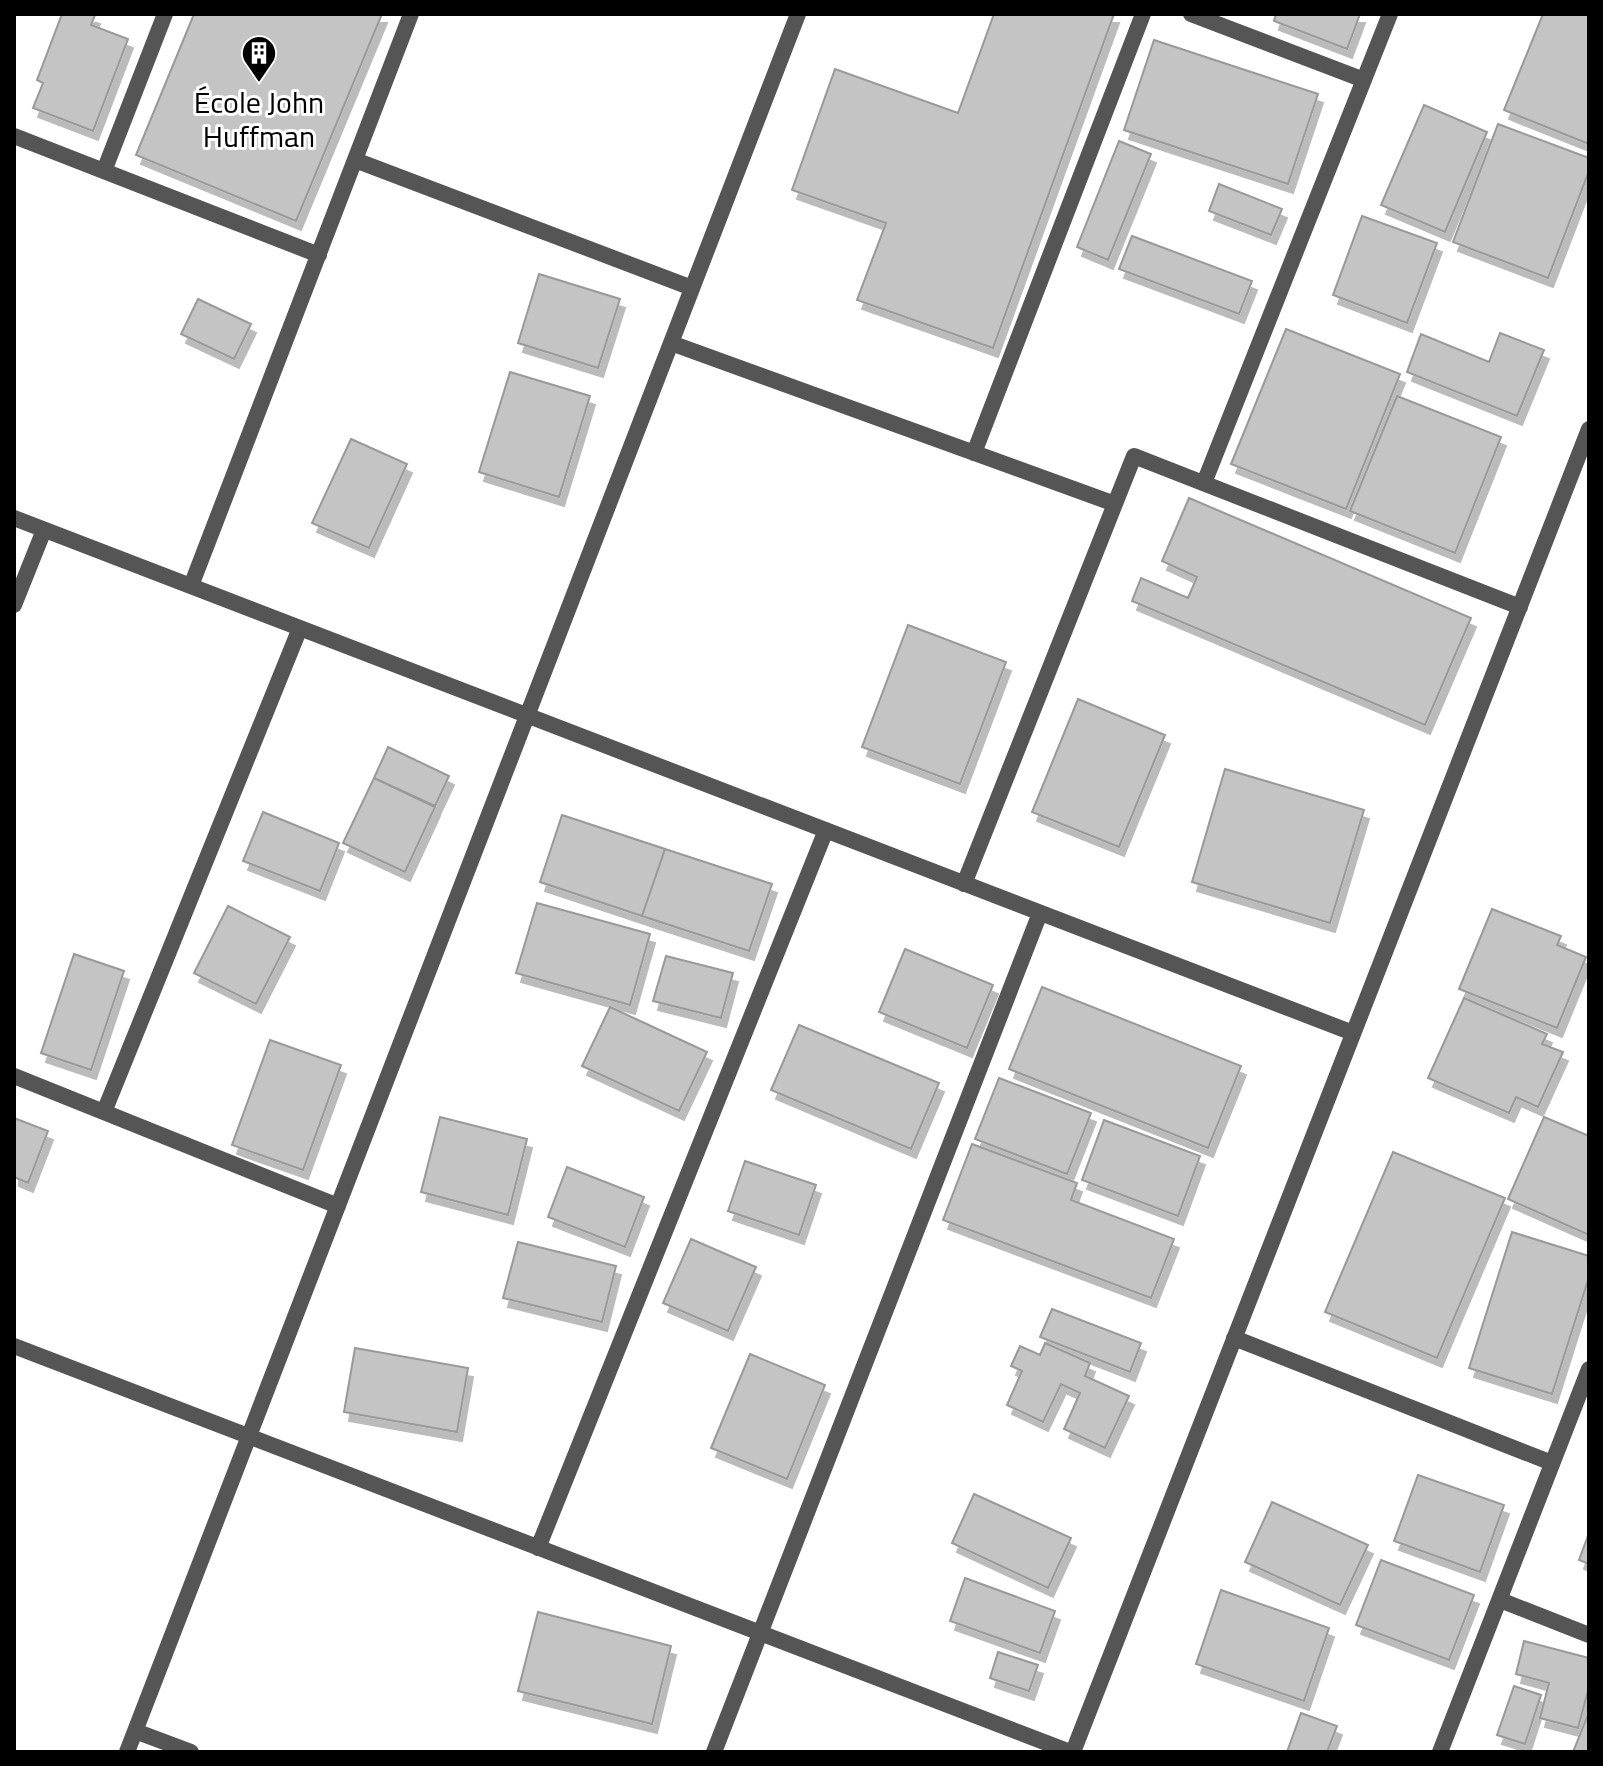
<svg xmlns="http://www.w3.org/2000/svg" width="1603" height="1766" font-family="'Titillium Web',sans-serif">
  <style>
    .building { fill: #c4c4c4; stroke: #999; stroke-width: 2; filter: url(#shadow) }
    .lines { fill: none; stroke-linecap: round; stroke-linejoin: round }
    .street { stroke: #555; stroke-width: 16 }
    .labels { text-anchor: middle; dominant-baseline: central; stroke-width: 6; stroke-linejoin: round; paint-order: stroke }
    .poi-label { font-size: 30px; fill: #000; stroke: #fff }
  </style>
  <defs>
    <filter id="shadow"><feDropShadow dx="5" dy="9" stdDeviation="0" flood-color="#0004"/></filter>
  </defs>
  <rect width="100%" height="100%" fill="#fff"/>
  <path class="building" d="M 62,14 L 92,14 L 95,15 L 91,25 L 128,39 L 93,131 L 33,108 L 43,83 L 37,80 Z
    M 194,14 L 382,14 L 296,221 L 136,155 Z
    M 994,14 L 1114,14 L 993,348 L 857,300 L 886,223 L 792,190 L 835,69 L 958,113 Z
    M 1276,14 L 1360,14 L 1347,49 L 1274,21 Z
    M 1543,14 L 1589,14 L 1589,144 L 1504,110 Z
    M 1154,40 L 1318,94 L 1288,184 L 1124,130 Z
    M 1424,105 L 1487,132 L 1445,232 L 1381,205 Z
    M 1498,124 L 1589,158 L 1589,171 L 1548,278 L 1453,242 Z
    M 1119,141 L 1151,154 L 1108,260 L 1077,247 Z
    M 1219,184 L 1282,209 L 1271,235 L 1209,211 Z
    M 1362,216 L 1437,243 L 1407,323 L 1333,295 Z
    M 1132,236 L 1252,281 L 1239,314 L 1119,269 Z
    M 539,274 L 620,299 L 598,368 L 518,343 Z
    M 198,299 L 251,324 L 234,359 L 181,334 Z
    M 1286,329 L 1400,374 L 1346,509 L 1231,464 Z
    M 1500,333 L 1544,350 L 1517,416 L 1407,372 L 1421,334 L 1489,362 Z
    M 510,372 L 590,396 L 559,497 L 479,472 Z
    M 1397,396 L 1501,437 L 1455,553 L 1350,511 Z
    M 351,439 L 407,464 L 369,548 L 312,523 Z
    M 1189,498 L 1471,618 L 1425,725 L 1132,601 L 1141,578 L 1188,598 L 1197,577 L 1162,561 Z
    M 908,625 L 1006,662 L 960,784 L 862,747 Z
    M 1078,699 L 1165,735 L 1119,847 L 1032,812 Z
    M 388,747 L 449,776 L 435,806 L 374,778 Z
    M 1225,769 L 1364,810 L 1330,923 L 1192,882 Z
    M 374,778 L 435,807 L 405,872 L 343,843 Z
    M 263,812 L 339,843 L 320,891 L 243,861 Z
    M 562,815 L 665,849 L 642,916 L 540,882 Z
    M 665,849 L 772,884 L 749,951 L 642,916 Z
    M 537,903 L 650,934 L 630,1005 L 516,973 Z
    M 228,906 L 290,937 L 256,1004 L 194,973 Z
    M 1492,909 L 1561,936 L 1557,945 L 1586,957 L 1557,1028 L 1459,989 Z
    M 905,949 L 993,985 L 967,1048 L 879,1012 Z
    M 74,954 L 124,971 L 91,1070 L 41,1053 Z
    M 666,956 L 733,973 L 721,1018 L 653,1001 Z
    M 1042,987 L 1241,1066 L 1208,1148 L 1009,1069 Z
    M 1464,998 L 1547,1034 L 1542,1044 L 1563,1052 L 1538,1107 L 1516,1097 L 1509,1113 L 1428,1078 Z
    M 610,1007 L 707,1052 L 679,1111 L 582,1066 Z
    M 799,1025 L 939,1083 L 911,1149 L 771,1090 Z
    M 270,1040 L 341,1065 L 303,1170 L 232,1145 Z
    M 999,1078 L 1091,1113 L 1067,1174 L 975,1139 Z
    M 440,1117 L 527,1139 L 508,1215 L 421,1192 Z
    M 1544,1117 L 1589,1136 L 1589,1235 L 1508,1199 Z
    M 14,1118 L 48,1131 L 28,1183 L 14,1177 Z
    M 1104,1120 L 1200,1156 L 1178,1216 L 1082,1180 Z
    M 972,1144 L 1077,1183 L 1071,1200 L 1174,1239 L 1151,1298 L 943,1220 Z
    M 1393,1152 L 1505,1198 L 1437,1358 L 1325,1312 Z
    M 745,1161 L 816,1185 L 799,1235 L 728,1211 Z
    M 567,1167 L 644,1197 L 625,1247 L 548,1217 Z
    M 1512,1232 L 1589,1256 L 1589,1277 L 1552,1394 L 1469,1368 Z
    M 691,1239 L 756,1267 L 728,1331 L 663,1303 Z
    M 518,1242 L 616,1266 L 602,1322 L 503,1298 Z
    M 1052,1309 L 1141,1343 L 1130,1372 L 1040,1337 Z
    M 1045,1343 L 1090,1363 L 1085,1376 L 1129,1396 L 1105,1448 L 1064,1429 L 1080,1393 L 1061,1384 L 1043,1422 L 1007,1405 L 1022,1371 L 1011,1366 L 1020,1346 L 1040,1355 Z
    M 355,1348 L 468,1368 L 457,1432 L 344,1412 Z
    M 750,1354 L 825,1385 L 787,1479 L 711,1448 Z
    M 1418,1475 L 1504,1505 L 1480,1572 L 1394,1541 Z
    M 974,1494 L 1071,1538 L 1048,1588 L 952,1543 Z
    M 1272,1502 L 1368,1545 L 1340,1605 L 1245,1562 Z
    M 1589,1533 L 1589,1564 L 1579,1560 Z
    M 1381,1560 L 1474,1595 L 1449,1660 L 1356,1625 Z
    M 965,1578 L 1055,1611 L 1040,1653 L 950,1621 Z
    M 1221,1590 L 1329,1628 L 1304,1701 L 1196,1664 Z
    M 538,1612 L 671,1646 L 652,1724 L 518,1691 Z
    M 1524,1641 L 1589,1658 L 1589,1687 L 1578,1728 L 1540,1718 L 1549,1683 L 1516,1674 Z
    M 998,1652 L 1038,1665 L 1029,1691 L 990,1678 Z
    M 1514,1686 L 1541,1695 L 1525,1744 L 1497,1735 Z
    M 1589,1712 L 1589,1752 L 1573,1752 Z
    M 1301,1713 L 1337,1726 L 1327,1752 L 1287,1752 Z"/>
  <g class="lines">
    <path class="street" d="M 1191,14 L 1364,80
      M 14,136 L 319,255
      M 355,160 L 692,288
      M 104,171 L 165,14
      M 671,343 L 1115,504
      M 974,453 L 1143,14
      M 1204,483 L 1390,14
      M 14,518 L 1353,1033
      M 191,586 L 411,14
      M 14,605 L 44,530
      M 964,884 L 1134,456 L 1520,607
      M 14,1076 L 338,1206
      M 104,1112 L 300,628
      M 1234,1338 L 1552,1463
      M 14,1346 L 1070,1752
      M 538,1548 L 826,830
      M 1500,1600 L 1589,1635
      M 135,1731 L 191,1752
      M 127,1752 L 798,14
      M 714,1752 L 1040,913
      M 1073,1752 L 1589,429
      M 1440,1752 L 1589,1369"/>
  </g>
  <defs>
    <g id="building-pin" transform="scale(1.8)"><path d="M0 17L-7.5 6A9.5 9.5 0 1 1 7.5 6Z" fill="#000" stroke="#fff"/><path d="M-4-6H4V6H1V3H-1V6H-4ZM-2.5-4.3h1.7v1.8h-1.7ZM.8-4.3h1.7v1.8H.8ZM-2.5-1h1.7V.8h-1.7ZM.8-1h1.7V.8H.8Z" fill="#fff"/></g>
  </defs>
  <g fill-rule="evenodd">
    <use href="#building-pin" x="259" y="53"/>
  </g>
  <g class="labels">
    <g class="poi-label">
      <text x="259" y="102">École John<tspan x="259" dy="34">Huffman</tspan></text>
    </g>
  </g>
  <rect width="1603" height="1766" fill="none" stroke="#000000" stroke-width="32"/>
</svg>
